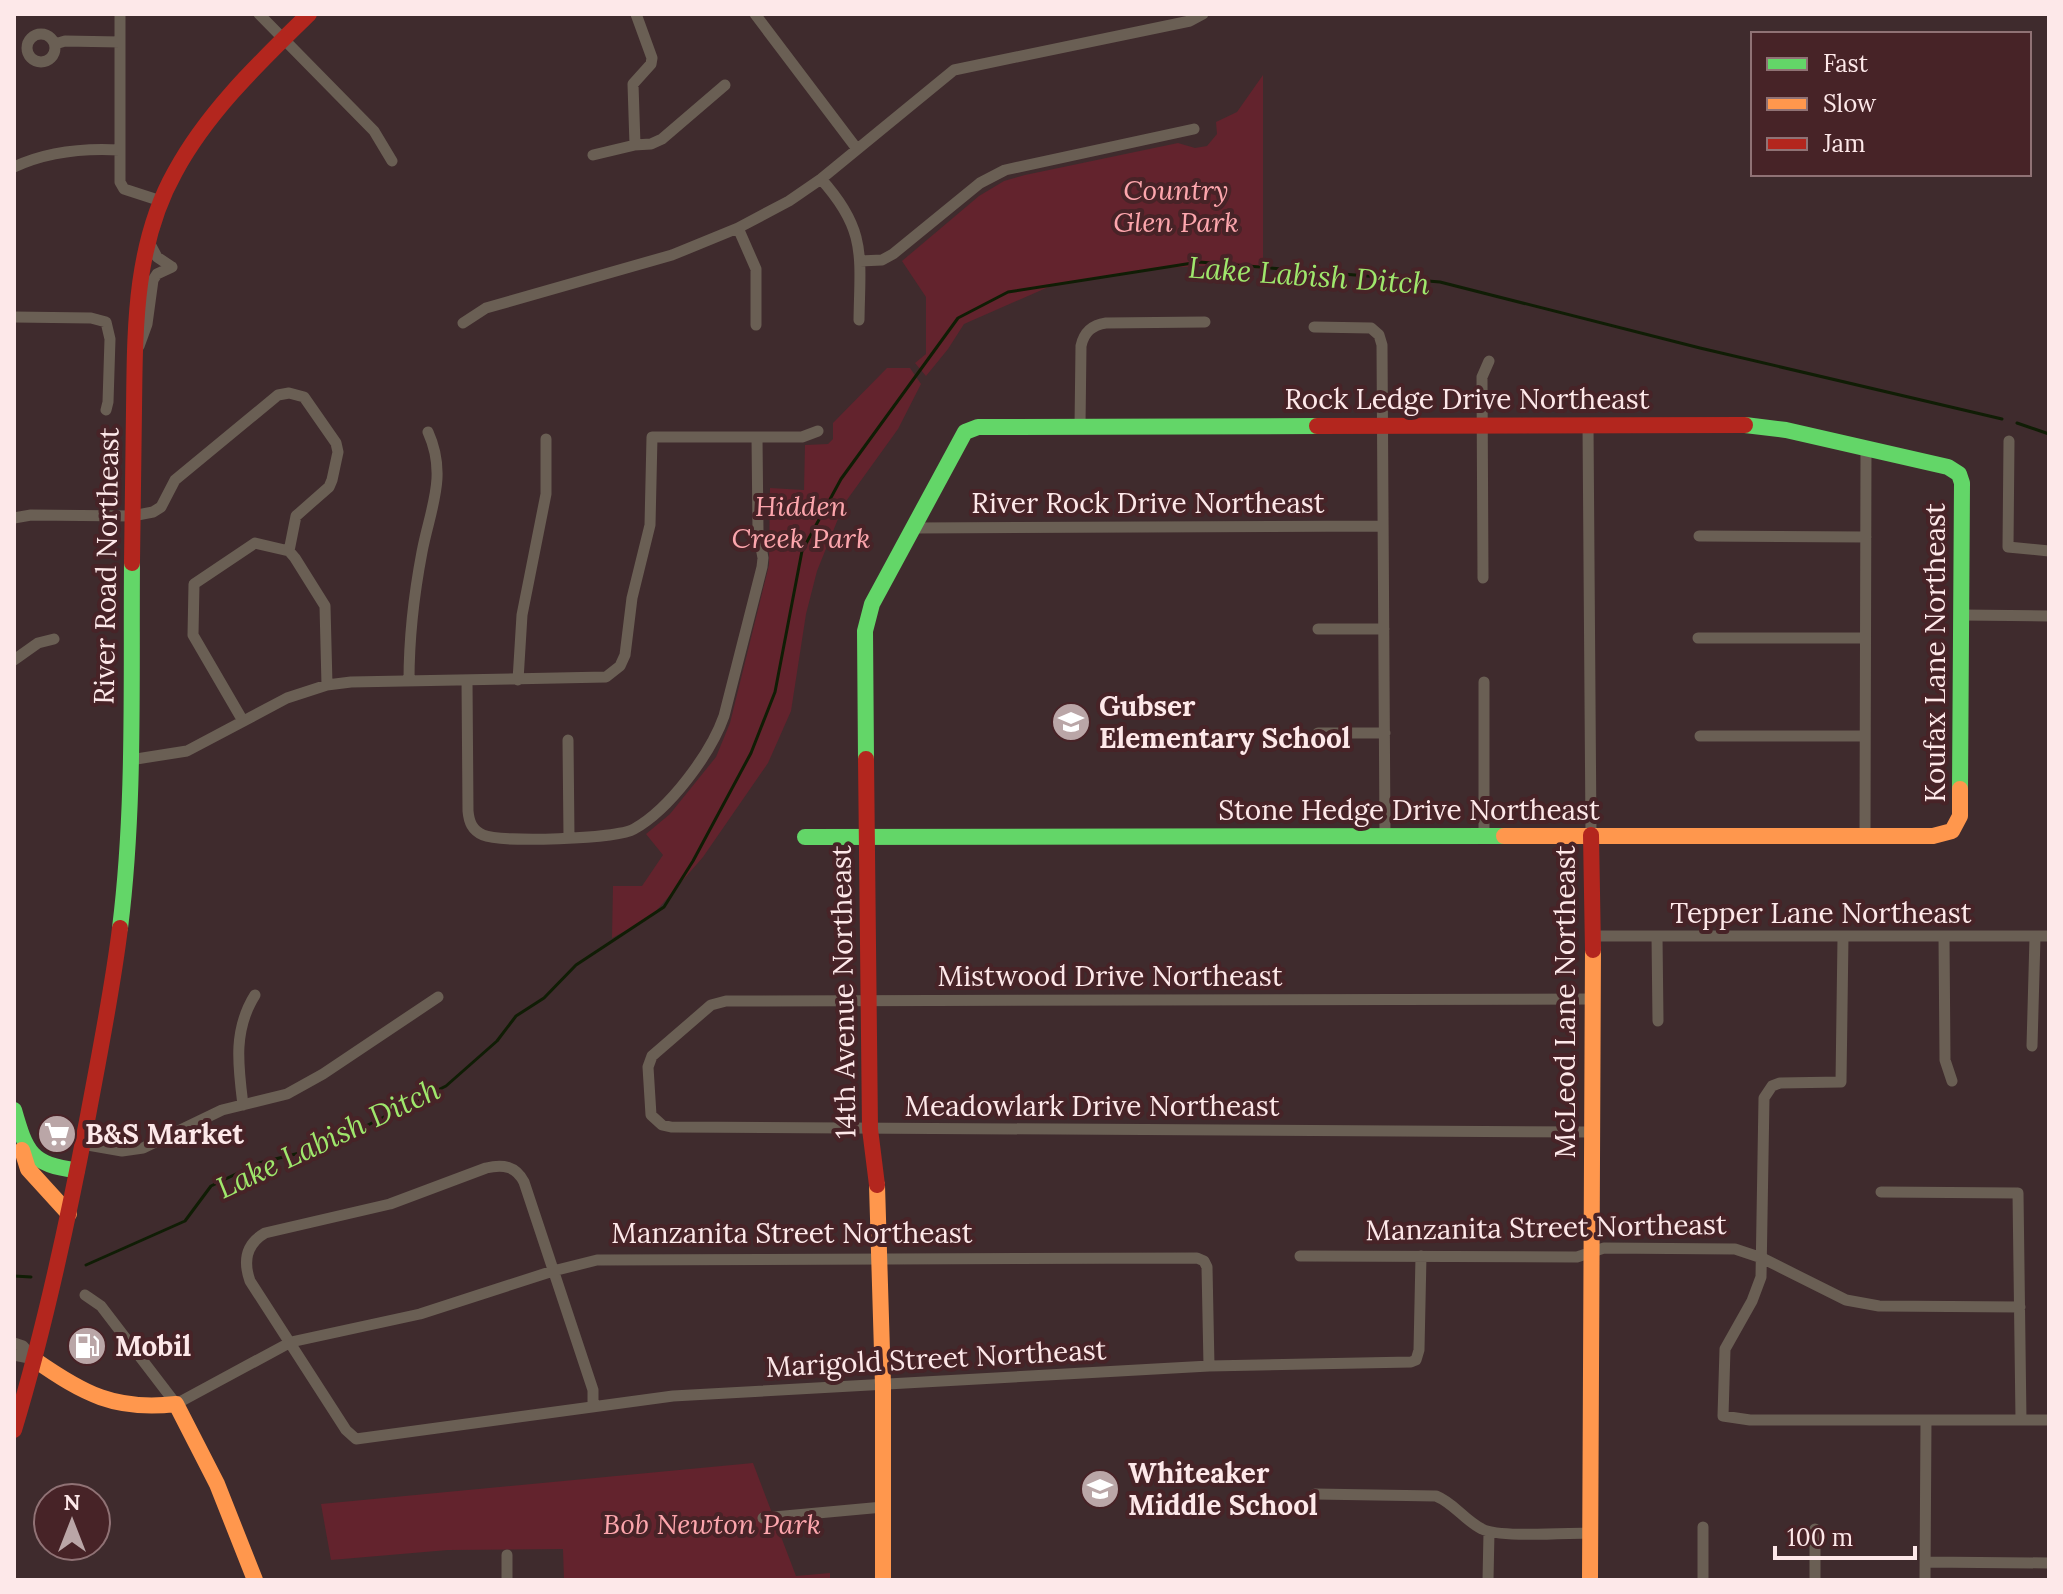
<svg xmlns="http://www.w3.org/2000/svg" width="2063" height="1594" font-family="Lora,serif">
  <style>
    .green { fill: #63232d }
    .lines { fill: none; stroke-linecap: round; stroke-linejoin: round }
    .stream { stroke: #101d05; stroke-width: 3 }
    .street { stroke: #6a5f54; stroke-width: 11 }
    .fast { stroke: #63d668; stroke-width: 16 }
    .slow { stroke: #ff974d; stroke-width: 16 }
    .jam { stroke: #b3261e; stroke-width: 16 }
    .labels { text-anchor: middle; dominant-baseline: central; stroke-width: 8; stroke-linejoin: round; paint-order: stroke }
    .park-label { font-size: 28px; font-style: italic; fill: #fda6ad; stroke: #472327 }
    .street-label { font-size: 28px; fill: #fde8e9; stroke: #472327 }
    .poi-label { font-size: 28px; font-weight: bold; fill: #fde8e9; stroke: #472327; text-anchor: start }
    .water-label { font-size: 30px; font-style: italic; fill: #9fe76c; stroke: #472327 }
  </style>
  <rect width="100%" height="100%" fill="#3f2b2d"/>
  <path class="green" d="M 1263,75 L 1263,269 L 1230,265 L 1158,268 L 1053,285 L 964,324 L 948,349 L 926,376 L 915,363 L 926,354 L 926,297 L 902,261 L 979,196 L 1004,181 L 1025,175 L 1178,143 L 1195,148 L 1207,146 L 1217,134 L 1216,122 L 1237,112 Z
    M 887,368 L 910,368 L 921,384 L 898,429 L 844,504 L 817,571 L 806,614 L 791,711 L 768,763 L 703,857 L 650,918 L 612,938 L 613,886 L 642,886 L 663,855 L 646,834 L 670,814 L 716,757 L 730,723 L 769,565 L 770,488 L 804,490 L 805,445 L 828,444 L 833,439 L 833,423 Z
    M 753,1463 L 796,1576 L 830,1573 L 830,1580 L 564,1580 L 563,1549 L 448,1550 L 331,1560 L 321,1504 Z"/>
  <g class="lines">
    <path class="stream" d="M 2017,423 L 2049,434
      M 86,1265 L 185,1221 L 211,1186 L 259,1163 L 324,1147 L 446,1086 L 497,1041 L 516,1016 L 544,998 L 576,965 L 664,907 L 693,861 L 751,753 L 775,692 L 802,551 L 841,479 L 958,318 L 1008,292 L 1199,262 L 1440,282 L 1700,348 L 2002,419
      M 14,1276 L 31,1277"/>
    <path class="street" d="M 120,14 L 120,182 L 124,189 L 161,201
      M 259,14 L 374,131 L 392,161
      M 755,14 L 857,149
      M27 48a14 14 0 1 1 28 0a14 14 0 1 1-28 0Z
      M 55,44 L 65,41 L 120,42
      M 634,145 L 651,144 L 662,139 L 725,85
      M 593,155 L 635,145 L 633,84 L 651,64 L 652,58 L 636,14
      M 14,167 C 46,152 85,148 120,150
      M 821,179 C 867,230 860,256 859,320
      M 738,228 L 756,269 L 756,325
      M 149,242 L 157,257 L 172,267
      M 860,261 L 882,260 L 893,254 L 980,183 L 1005,170 L 1194,129
      M 14,317 L 91,318 L 106,322 L 110,339 L 108,402 L 106,410
      M 463,323 L 486,308 L 672,255 L 738,228 L 789,201 L 821,179 L 954,70 L 1190,21 L 1203,14
      M 1314,327 L 1371,328 L 1379,335 L 1382,345 L 1385,836
      M 139,346 L 147,324 L 153,280 L 157,274 L 172,267
      M 1588,424 L 1591,835
      M 1080,426 L 1081,346 C 1084,332 1092,325 1106,323 L 1205,322
      M 2009,441 L 2008,547 L 2049,551
      M 14,518 L 31,515 L 132,516 L 153,512 L 161,507 L 175,480 L 278,395 L 289,393 L 304,397 L 336,443 L 338,452 L 332,480 L 329,487 L 296,516 L 289,551
      M 913,528 L 1383,526
      M 1699,536 L 1866,537
      M 1483,578 L 1482,377 L 1489,361
      M 1962,615 L 2049,616
      M 1318,629 L 1384,629
      M 1698,638 L 1865,638
      M 14,660 L 38,643 L 54,639
      M 467,680 L 468,811 C 469,822 472,830 483,835 C 501,843 617,839 634,829 C 670,809 711,753 724,716 L 762,567 L 763,558 L 758,531 L 757,437
      M 518,680 L 522,615 L 546,494 L 546,439
      M 409,681 C 409,638 414,594 422,552 C 430,509 448,476 428,432
      M 243,721 L 193,635 L 194,584 L 255,543 L 289,551 L 295,558 L 325,606 L 327,685
      M 1318,733 L 1385,733
      M 1700,736 L 1865,736
      M 568,740 L 569,837
      M 130,760 L 187,751 L 287,698 L 327,685 L 351,682 L 606,677 L 620,666 L 625,655 L 632,598 L 650,525 L 652,437 L 802,437 L 818,431
      M 1484,836 L 1484,682
      M 1865,836 L 1866,448
      M 1593,936 L 2049,936
      M 1657,936 L 1658,1021
      M 1843,937 L 1841,1082 L 1780,1083 L 1772,1086 L 1764,1098 L 1761,1277 L 1752,1301 L 1725,1349 L 1723,1416 L 1750,1420 L 2049,1420
      M 1944,937 L 1945,1060 L 1952,1081
      M 2032,1046 L 2035,937
      M 243,1105 C 238,1065 233,1030 255,995
      M 1592,1132 L 671,1127 L 662,1125 L 651,1115 L 648,1067 L 652,1056 L 711,1005 L 726,1001 L 1592,999
      M 82,1144 L 122,1151 L 143,1148 L 222,1110 L 287,1094 L 323,1074 L 438,997
      M 1881,1192 L 2018,1193 L 2021,1420
      M 1300,1256 L 1577,1257 L 1604,1248 L 1735,1249 L 1762,1258 L 1846,1300 L 1879,1306 L 2020,1307
      M 85,1295 L 101,1306 L 176,1404 L 291,1342 L 420,1314 L 553,1271 L 597,1260 L 1197,1258 L 1204,1261 L 1207,1267 L 1209,1366
      M 14,1343 L 23,1346 L 35,1360
      M 14,1355 L 34,1359
      M 593,1405 L 593,1390 L 524,1182 C 516,1166 503,1164 486,1168 L 390,1204 L 265,1233 C 246,1244 243,1261 250,1281 L 346,1430 L 356,1439 L 673,1396 L 1209,1366 L 1411,1362 L 1416,1360 L 1419,1350 L 1421,1256
      M 1315,1494 L 1436,1496 C 1454,1503 1464,1520 1482,1529 C 1499,1538 1567,1533 1590,1533
      M 763,1518 L 883,1507
      M 1925,1562 L 2049,1563
      M 507,1580 L 507,1555
      M 1488,1580 L 1489,1532
      M 1703,1580 L 1703,1527
      M 1815,1580 L 1815,1529
      M 1925,1580 L 1926,1420"/>
    <path class="fast" d="M 1745,425 L 1786,430 L 1948,467 L 1959,474 L 1962,483 L 1960,789
      M 866,759 L 865,631 L 872,604 L 965,432 L 978,427 L 1317,426
      M 805,837 L 1504,836
      M 120,928 C 135,808 131,684 132,563
      M 14,1110 C 26,1152 31,1165 77,1170"/>
    <path class="slow" d="M 1504,836 L 1933,836 L 1952,831 L 1960,816 L 1960,789
      M 22,1150 L 28,1169 L 69,1214
      M 877,1185 L 883,1385 L 883,1580
      M 35,1360 C 84,1394 115,1411 176,1404 L 217,1484 L 255,1580
      M 1590,1580 L 1593,950"/>
    <path class="jam" d="M 1317,426 L 1745,425
      M 132,563 C 133,512 133,461 134,410 C 135,329 134,245 175,172 C 208,111 260,62 309,14
      M 866,759 L 870,1129 L 877,1185
      M 1591,835 L 1593,950
      M 14,1430 C 45,1328 67,1225 87,1121 C 99,1056 112,993 120,928"/>
  </g>
  <defs>
    <g id="school-disc" transform="scale(2)"><circle r="9.5" fill="#baa6a7" stroke="#472327"/><path d="M0-5L7-2L0 1L-7-2ZM-4 1L0 2.5L4 1V4Q0 6-4 4Z" fill="#fff"/></g>
    <g id="supermarket-disc" transform="scale(2)"><circle r="9.5" fill="#baa6a7" stroke="#472327"/><path d="M-6-5.5h2.5l.6 2H6L4.5 2H-2.5L-4.4-4H-6ZM-1.5 3.2a1.3 1.3 0 1 0 .1 0ZM3 3.2a1.3 1.3 0 1 0 .1 0Z" fill="#fff"/></g>
    <g id="fuel-disc" transform="scale(2)"><circle r="9.5" fill="#baa6a7" stroke="#472327"/><path d="M-5.5-6h7V0h2V4h1.3V-2.5L3-4.5l.8-.8L6-3V5H2.5V1h-1V6h-7ZM-4.2-4.7v3.2H.2V-4.7Z" fill="#fff"/></g>
  </defs>
  <g fill-rule="evenodd">
    <use href="#school-disc" x="1071" y="722"/>
    <use href="#supermarket-disc" x="57" y="1134"/>
    <use href="#fuel-disc" x="87" y="1346"/>
    <use href="#school-disc" x="1100" y="1489"/>
  </g>
  <g class="labels">
    <g class="park-label">
      <text x="1176" y="190">Country<tspan x="1176" dy="32">Glen Park</tspan></text>
      <text x="801" y="506">Hidden<tspan x="801" dy="32">Creek Park</tspan></text>
      <text x="712" y="1524">Bob Newton Park</text>
    </g>
    <g class="street-label">
      <text x="1467" y="399">Rock Ledge Drive Northeast</text>
      <text x="1148" y="503">River Rock Drive Northeast</text>
      <text transform="translate(106 566) rotate(-89)">River Road Northeast</text>
      <text transform="translate(1935 653) rotate(-90)">Koufax Lane Northeast</text>
      <text x="1409" y="810">Stone Hedge Drive Northeast</text>
      <text x="1821" y="913">Tepper Lane Northeast</text>
      <text x="1110" y="976">Mistwood Drive Northeast</text>
      <text transform="translate(843 992) rotate(-91)">14th Avenue Northeast</text>
      <text transform="translate(1565 1002) rotate(-90)">McLeod Lane Northeast</text>
      <text x="1092" y="1106">Meadowlark Drive Northeast</text>
      <text transform="translate(1546 1227) rotate(-1)">Manzanita Street Northeast</text>
      <text x="792" y="1233">Manzanita Street Northeast</text>
      <text transform="translate(936 1358) rotate(-3)">Marigold Street Northeast</text>
    </g>
    <g class="poi-label">
      <text x="1099" y="706">Gubser<tspan x="1099" dy="32">Elementary School</tspan></text>
      <text x="85" y="1134">B&amp;S Market</text>
      <text x="115" y="1346">Mobil</text>
      <text x="1128" y="1473">Whiteaker<tspan x="1128" dy="32">Middle School</tspan></text>
    </g>
    <g class="water-label">
      <text transform="translate(1309 275) rotate(4)">Lake Labish Ditch</text>
      <text transform="translate(328 1138) rotate(-25)">Lake Labish Ditch</text>
    </g>
  </g>
  <rect width="2063" height="1594" fill="none" stroke="#fde8e9" stroke-width="32"/>
  <rect x="1751" y="32" width="280" height="144" fill="#472327" stroke="#907275" stroke-width="2"/>
  <rect x="1767" y="58" width="40" height="12" fill="#63d668" stroke="#907275" stroke-width="2"/>
  <text x="1823" y="72" font-size="24" fill="#fde8e9">Fast</text>
  <rect x="1767" y="98" width="40" height="12" fill="#ff974d" stroke="#907275" stroke-width="2"/>
  <text x="1823" y="112" font-size="24" fill="#fde8e9">Slow</text>
  <rect x="1767" y="138" width="40" height="12" fill="#b3261e" stroke="#907275" stroke-width="2"/>
  <text x="1823" y="152" font-size="24" fill="#fde8e9">Jam</text>
  <g transform="translate(72 1522)"><circle r="38" fill="#472327" stroke="#907275" stroke-width="2"/>
  <path d="M0-6L14 30L0 20L-14 30Z" fill="#baa6a7"/>
  <text y="-12" font-size="22" font-weight="bold" text-anchor="middle" fill="#fde8e9">N</text>
  </g>
  <path d="M1775 1546v12h140v-12" fill="none" stroke="#fde8e9" stroke-width="4"/>
  <text x="1787" y="1546" font-size="24" fill="#fde8e9" stroke="#472327" stroke-width="6" paint-order="stroke">100 m</text>
</svg>
